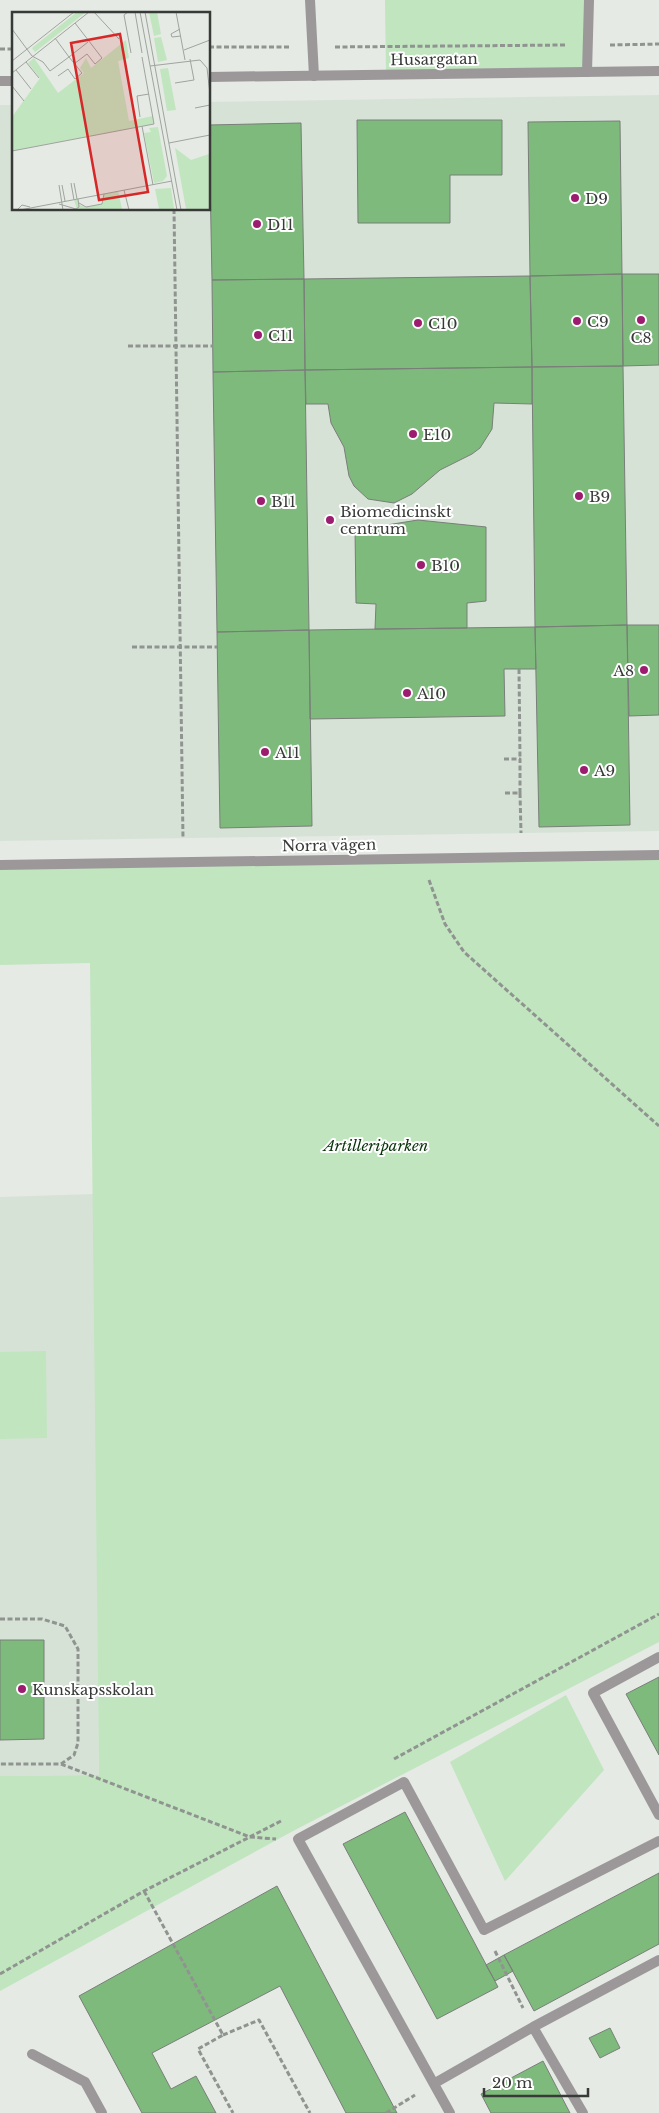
<svg xmlns="http://www.w3.org/2000/svg" width="659" height="2113" font-family="'Libre Baskerville',serif">
  <style>
    .built { fill: #d7e2d6 }
    .green { fill: #c1e5bf }
    .building { fill: #7fba7d; stroke: #797e79 }
    .lines { fill: none; stroke-linecap: round; stroke-linejoin: round }
    .path { stroke: #909490; stroke-width: 3; stroke-dasharray: 5 2.5; stroke-linecap: butt }
    .service { stroke: #9c989a; stroke-width: 10 }
    .minor { stroke: #9c989a; stroke-width: 10 }
    .poi-dot { fill: #9c1c70; stroke: #fff; stroke-width: 2 }
    .labels { text-anchor: middle; dominant-baseline: central; stroke-width: 4; stroke-linejoin: round; paint-order: stroke }
    .street-label { font-size: 15px; fill: #383a38; stroke: #fff }
    .poi-label { font-size: 15px; fill: #383a38; stroke: #fff; text-anchor: start }
    .park-label { font-size: 15px; font-style: italic; fill: #08330a; stroke: #fff }
    .inset-road { fill: none; stroke: #a0a49f; stroke-width: 1 }
    .view { fill: #d62828; fill-opacity: 0.15; stroke: #d62828; stroke-width: 2.5 }
    .inset-edge { fill: none; stroke: #383a38; stroke-width: 2.5 }
  </style>
  <rect width="100%" height="100%" fill="#e5eae4"/>
  <path class="built" d="M 659,95 L 659,831 L 0,841 L 0,105 L 14,105 L 14,209 L 209,209 L 209,102 Z
    M 94,1194 L 99,1775 L 0,1776 L 0,1197 Z"/>
  <path class="green" d="M 385,0 L 589,0 L 587,72 L 386,74 Z
    M 659,855 L 659,1642 L 293,1831 L 0,1991 L 0,1776 L 99,1775 L 90,963 L 0,965 L 0,865 Z
    M 46,1351 L 47,1438 L 0,1439 L 0,1352 Z
    M 566,1695 L 604,1770 L 505,1881 L 450,1762 Z"/>
  <path class="building" d="M 357,120 L 502,120 L 502,175 L 450,175 L 450,223 L 358,223 Z
    M 620,121 L 622,274 L 530,276 L 528,122 Z
    M 301,123 L 304,279 L 212,280 L 209,125 Z
    M 622,274 L 623,366 L 532,367 L 530,276 Z
    M 622,274 L 659,274 L 659,365 L 623,366 Z
    M 530,276 L 532,367 L 305,370 L 304,279 Z
    M 304,279 L 305,370 L 213,372 L 212,280 Z
    M 623,366 L 627,625 L 535,627 L 532,367 Z
    M 532,367 L 532,404 L 494,403 L 492,429 L 480,448 L 472,454 L 440,470 L 412,494 L 394,503 L 368,499 L 354,486 L 349,476 L 344,447 L 331,423 L 328,404 L 306,404 L 305,370 Z
    M 305,370 L 309,630 L 217,632 L 213,372 Z
    M 418,520 L 486,527 L 486,601 L 467,603 L 467,628 L 375,629 L 376,604 L 356,603 L 355,530 Z
    M 627,625 L 630,825 L 539,827 L 535,627 Z
    M 627,625 L 659,625 L 659,715 L 629,716 Z
    M 535,627 L 536,669 L 504,669 L 505,716 L 310,719 L 309,630 Z
    M 309,630 L 312,826 L 220,828 L 217,632 Z
    M 0,1640 L 44,1640 L 44,1739 L 0,1740 Z
    M 659,1677 L 659,1755 L 626,1694 Z
    M 405,1812 L 498,1987 L 437,2019 L 343,1844 Z
    M 659,1873 L 659,1944 L 534,2011 L 504,1955 Z
    M 277,1886 L 397,2113 L 346,2113 L 280,1986 L 152,2053 L 171,2089 L 196,2076 L 216,2113 L 142,2113 L 79,1996 Z
    M 504,1955 L 513,1971 L 495,1981 L 486,1965 Z
    M 610,2028 L 620,2048 L 600,2058 L 589,2038 Z
    M 543,2061 L 570,2113 L 491,2113 L 481,2094 Z"/>
  <g class="lines">
    <path class="path" d="M 610,45 L 659,44
      M 209,47 L 291,47
      M 335,47 L 566,45
      M 0,49 L 14,49
      M 174,209 L 183,839
      M 128,346 L 213,346
      M 132,647 L 217,647
      M 519,669 L 520,759
      M 504,759 L 520,759 L 520,793
      M 505,793 L 520,793 L 521,833
      M 429,880 L 445,924 L 464,952 L 659,1126
      M 0,1619 L 42,1619 L 65,1626 L 78,1649 L 78,1743 L 74,1755 L 61,1764 L 0,1764
      M 394,1759 L 659,1614
      M 61,1764 L 250,1837 L 276,1839
      M 144,1891 L 223,2035 L 198,2049 L 233,2113
      M 495,1951 L 523,2008
      M 0,1974 L 144,1891 L 281,1821
      M 223,2035 L 259,2020 L 310,2113
      M 386,2113 L 415,2095"/>
    <path class="service" d="M 310,0 L 314,76
      M 587,72 L 589,0
      M 0,865 L 659,855
      M 659,1657 L 593,1693 L 659,1815
      M 533,2027 L 583,2113
      M 32,2054 L 85,2082 L 102,2113
      M 435,2083 L 533,2027 L 659,1960
      M 450,2113 L 298,1839 L 404,1782 L 484,1930 L 659,1841"/>
    <path class="minor" d="M 209,77 L 659,71
      M 0,81 L 14,81"/>
  </g>
  <g class="poi-dot">
    <circle cx="575" cy="198" r="5"/>
    <circle cx="257" cy="224" r="5"/>
    <circle cx="641" cy="320" r="5"/>
    <circle cx="577" cy="321" r="5"/>
    <circle cx="418" cy="323" r="5"/>
    <circle cx="258" cy="335" r="5"/>
    <circle cx="413" cy="434" r="5"/>
    <circle cx="579" cy="496" r="5"/>
    <circle cx="261" cy="501" r="5"/>
    <circle cx="330" cy="520" r="5"/>
    <circle cx="421" cy="565" r="5"/>
    <circle cx="644" cy="670" r="5"/>
    <circle cx="407" cy="693" r="5"/>
    <circle cx="265" cy="752" r="5"/>
    <circle cx="584" cy="770" r="5"/>
    <circle cx="22" cy="1689" r="5"/>
  </g>
  <g class="labels">
    <g class="street-label">
      <text transform="translate(434 59) rotate(-1)">Husargatan</text>
      <text transform="translate(329 845) rotate(-1)">Norra vägen</text>
    </g>
    <g class="poi-label">
      <text x="585" y="198">D9</text>
      <text x="267" y="224">D11</text>
      <text x="587" y="321">C9</text>
      <text x="428" y="323">C10</text>
      <text x="268" y="335">C11</text>
      <text x="641" y="337" text-anchor="middle">C8</text>
      <text x="423" y="434">E10</text>
      <text x="589" y="496">B9</text>
      <text x="271" y="501">B11</text>
      <text x="340" y="511">Biomedicinskt<tspan x="340" dy="17">centrum</tspan></text>
      <text x="431" y="565">B10</text>
      <text x="634" y="670" text-anchor="end">A8</text>
      <text x="417" y="693">A10</text>
      <text x="275" y="752">A11</text>
      <text x="594" y="770">A9</text>
      <text x="32" y="1689">Kunskapsskolan</text>
    </g>
    <g class="park-label">
      <text x="376" y="1145">Artilleriparken</text>
    </g>
  </g>
  <g transform="translate(12 12)">
    <rect width="198" height="198" fill="#e5eae4"/>
    <path d="M 65,0 L 74,0 L 23,40 L 20,36 ZM 137,0 L 145,0 L 149,22 L 142,24 ZM 149,25 L 155,48 L 146,50 L 142,26 ZM 114,28 L 117,46 L 106,49 L 117,109 L 141,104 L 142,112 L 0,139 L 0,105 L 28,66 L 16,51 L 22,46 L 46,81 L 72,61 L 68,56 L 74,46 L 79,56 ZM 156,56 L 164,98 L 155,99 L 148,57 ZM 146,115 L 155,164 L 151,169 L 142,171 L 132,121 L 139,120 L 137,116 ZM 163,136 L 179,148 L 197,142 L 197,197 L 174,197 ZM 159,176 L 162,197 L 147,197 L 143,177 ZM 106,179 L 110,197 L 65,197 L 62,188 L 66,187 L 68,193 L 74,195 L 90,192 L 92,182 Z" fill="#c1e5bf"/>
    <path class="inset-road" d="M 82,0 L 107,27M 116,0 L 112,3 L 119,41M 123,0 L 130,41M 128,0 L 165,198M 133,0 L 169,198M 164,0 L 173,48M 0,17 L 20,44M 168,17 L 159,22 L 160,25 L 169,24M 43,26 L 57,45 L 76,30M 172,38 L 198,28M 20,44 L 31,50 L 38,59 L 57,45 L 70,61 L 63,67 L 56,57 L 46,64M 0,49 L 62,0M 14,50 L 27,66M 62,52 L 75,42 L 83,52 L 90,46 L 63,11M 138,54 L 188,48 L 195,56 L 198,82M 4,58 L 19,77M 0,61 L 77,0M 163,71 L 182,68 L 178,47M 0,74 L 12,89M 183,96 L 198,93M 128,105 L 125,84 L 137,82M 130,114 L 141,173M 157,131 L 198,123M 0,139 L 142,112 L 130,45M 59,171 L 62,188M 62,171 L 65,187M 47,173 L 51,198M 50,173 L 53,189M 112,178 L 117,198M 67,191 L 74,195 L 90,192 L 92,182M 47,192 L 64,197 L 67,195 L 66,187M 5,198 L 10,193 L 18,195M 8,198 L 160,169"/>
    <path class="view" d="M 108,22 L 136,180 L 87,188 L 59,31 Z"/>
    <rect width="198" height="198" class="inset-edge"/>
  </g>
  <path d="M484 2088v8h104v-8" fill="none" stroke="#383a38" stroke-width="2.5"/>
  <text x="492" y="2088" font-size="15" fill="#383a38" stroke="#ffffff" stroke-width="4" paint-order="stroke">20 m</text>
</svg>
